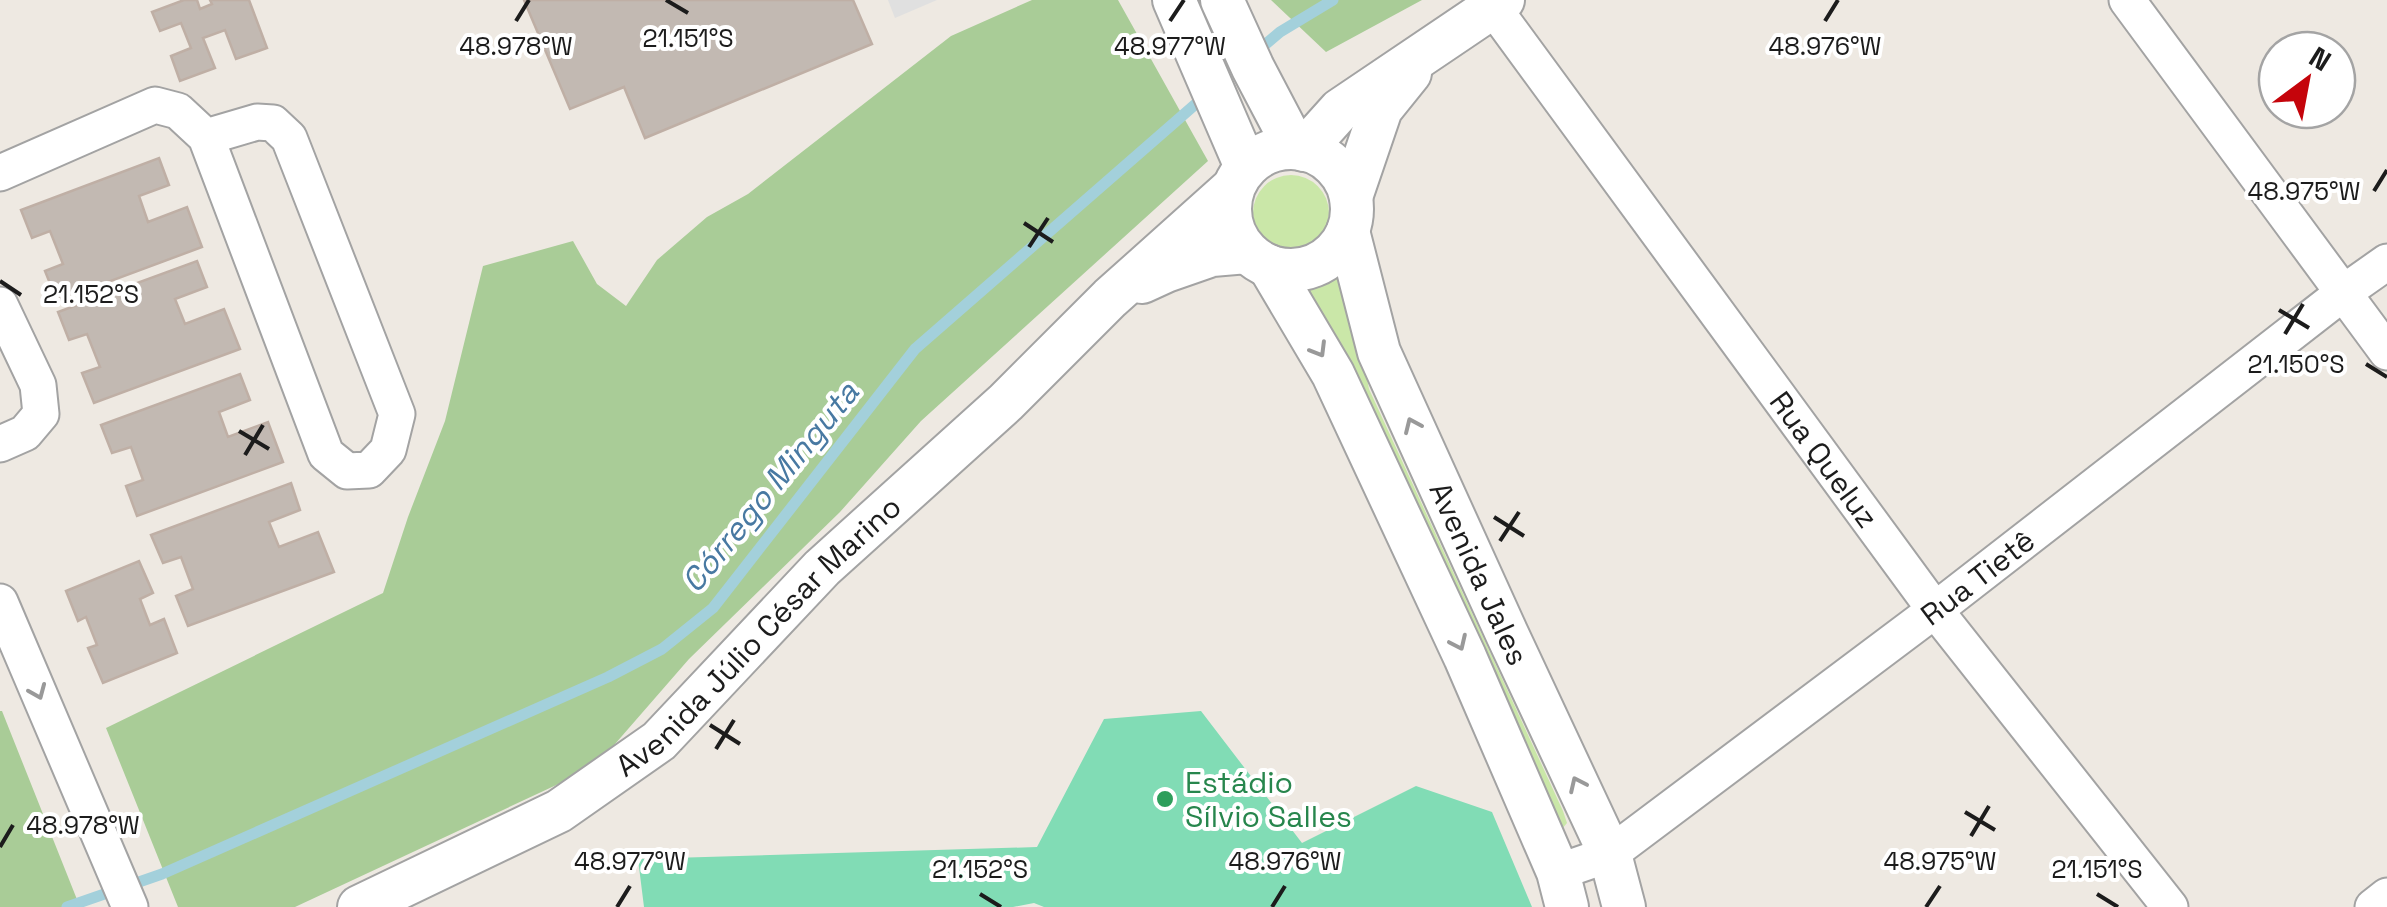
<svg xmlns="http://www.w3.org/2000/svg" width="2387" height="907" font-family="'Space Grotesk',sans-serif">
  <style>
    .grass { fill: #cae7a8 }
    .forest { fill: #a9cc97 }
    .pitch { fill: #81dcb5 }
    .parking { fill: #e0e0e0 }
    .lines { fill: none; stroke-linecap: round; stroke-linejoin: round }
    .stream { stroke: #a3d0db; stroke-width: 11 }
    .building { fill: #c2b9b2; stroke: #bfafa5; stroke-width: 2.5 }
    .minor-casing { stroke: #a3a3a3; stroke-width: 39 }
    .tertiary-casing { stroke: #a3a3a3; stroke-width: 46 }
    .minor { stroke: #fff; stroke-width: 35 }
    .tertiary { stroke: #fff; stroke-width: 42 }
    .oneway { stroke: #999 }
    .ticks { fill: none; stroke: #1c1c1c; stroke-width: 4 }
    .leisure-dot { fill: #2e9e5b; stroke: #fff; stroke-width: 4 }
    .labels { text-anchor: middle; dominant-baseline: central; stroke-width: 8; stroke-linejoin: round; paint-order: stroke }
    .street-label { font-size: 30px; fill: #1c1c1c; stroke: #fff }
    .leisure-label { font-size: 30px; fill: #27864d; stroke: #fff; text-anchor: start }
    .water-label { font-size: 32px; font-style: italic; fill: #4879a2; stroke: #fff }
    .ticks-label { font-size: 25px; text-anchor: middle; fill: #1c1c1c; stroke: #fff; stroke-width: 8; stroke-linejoin: round; paint-order: stroke }
  </style>
  <rect width="100%" height="100%" fill="#eee9e2"/>
  <path class="grass" d="M1253 213a38 38 0 1 1 76 0a38 38 0 1 1-76 0Z
    M 1345,270 L 1369,389 L 1563,811 L 1567,823 L 1561,830 L 1302,287 Z"/>
  <path class="forest" d="M 1032,0 L 1118,0 L 1208,161 L 921,421 L 840,512 L 689,659 L 595,767 L 295,907 L 178,907 L 106,728 L 383,593 L 408,517 L 445,421 L 483,266 L 573,241 L 597,284 L 626,306 L 657,260 L 707,217 L 748,194 L 951,36 Z
    M 1271,0 L 1422,0 L 1326,52 Z
    M 0,711 L 2,711 L 80,907 L 0,907 Z"/>
  <path class="pitch" d="M 1201,711 L 1302,843 L 1416,786 L 1492,812 L 1532,907 L 1044,907 L 1034,903 L 1013,907 L 644,907 L 638,859 L 1037,847 L 1104,719 Z"/>
  <path class="parking" d="M 888,0 L 937,0 L 895,18 Z"/>
  <g class="lines">
    <path class="stream" d="M 1254,54 L 1280,32 L 1333,0
      M 67,907 L 162,874 L 608,677 L 662,649 L 713,608 L 915,349 L 1206,95"/>
  </g>
  <path class="building" d="M 184,0 L 197,0 L 200,9 L 212,4 L 210,0 L 249,0 L 267,48 L 236,59 L 225,30 L 203,38 L 215,68 L 180,81 L 171,56 L 191,48 L 181,23 L 160,31 L 152,12 Z
    M 524,0 L 853,0 L 872,44 L 645,138 L 624,87 L 570,109 Z
    M 159,158 L 169,185 L 139,196 L 148,222 L 187,207 L 202,247 L 57,301 L 45,271 L 63,264 L 50,231 L 32,238 L 21,210 Z
    M 197,261 L 207,287 L 175,299 L 185,324 L 224,309 L 240,349 L 94,403 L 82,373 L 100,367 L 87,334 L 69,340 L 58,312 Z
    M 240,374 L 250,400 L 219,412 L 228,437 L 268,422 L 283,462 L 137,516 L 126,486 L 143,480 L 131,447 L 112,453 L 101,425 Z
    M 291,483 L 300,510 L 269,522 L 279,547 L 318,532 L 334,572 L 188,626 L 176,596 L 193,589 L 181,557 L 163,563 L 151,535 Z
    M 139,561 L 153,593 L 140,599 L 150,625 L 164,619 L 177,653 L 103,683 L 88,648 L 97,645 L 86,617 L 78,621 L 66,591 Z"/>
  <g class="lines">
    <g class="minor-casing">
      <g id="minor">
        <path d="M 2127,0 L 2387,352"/>
        <path id="s1" d="M 1492,6 L 1935,610 L 2170,907"/>
        <path d="M 0,173 L 155,105 L 178,111 L 206,137 L 326,454 L 347,471 L 369,470 L 388,450 L 397,414 L 289,138 L 273,123 L 257,122 L 206,137"/>
        <path d="M 0,305 L 38,385 L 41,414 L 25,433 L 0,444"/>
        <path d="M 0,602 L 130,907"/>
        <path id="s2" d="M 1558,872 L 1610,854 L 1935,610 L 2343,293 L 2387,262"/>
        <path d="M 2373,907 L 2387,896"/>
      </g>
    </g>
    <g class="tertiary-casing">
      <g id="tertiary">
        <path d="M 1174,0 L 1246,167"/>
        <path d="M 1222,0 L 1253,68 L 1295,148"/>
        <circle cx="1291" cy="209" r="61"/>
        <path d="M 1304,150 L 1340,110 L 1503,0"/>
        <path d="M 1351,197 L 1381,109 L 1410,73"/>
        <path id="s3" d="M 1348,231 L 1379,352 L 1507,634 L 1610,854 L 1624,907"/>
        <path d="M 1269,266 L 1333,374 L 1465,657 L 1558,872 L 1567,907"/>
        <path d="M 1142,282 L 1166,271 L 1212,255 L 1247,252"/>
        <path id="s4" d="M 359,907 L 559,811 L 659,741 L 822,568 L 1006,402 L 1110,298 L 1233,188"/>
      </g>
    </g>
    <use href="#minor" class="minor"/>
    <use href="#tertiary" class="tertiary"/>
  </g>
  <defs><path id="oneway-chevron" d="M-2-3.5L2.5 0L-2 3.5" fill="none" stroke-width="1.6" stroke-linecap="round" stroke-linejoin="round" transform="scale(2.5)"/></defs>
  <g class="oneway">
    <use href="#oneway-chevron" transform="translate(1319 350) rotate(59)"/>
    <use href="#oneway-chevron" transform="translate(1412 425) rotate(-114)"/>
    <use href="#oneway-chevron" transform="translate(1459 643) rotate(65)"/>
    <use href="#oneway-chevron" transform="translate(38 692) rotate(67)"/>
    <use href="#oneway-chevron" transform="translate(1577 784) rotate(-115)"/>
  </g>
  <path class="ticks" d="M 666,0 L 688,13M 516,21 L 529,0M 1170,21 L 1184,0M 1825,21 L 1838,0M 2374,191 L 2387,170M 1024,223 L 1053,242M 1029,247 L 1048,218M 0,281 L 21,295M 2279,310 L 2309,328M 2285,334 L 2303,304M 2366,364 L 2387,377M 239,431 L 269,449M 245,455 L 263,425M 1494,517 L 1524,536M 1500,541 L 1519,512M 710,725 L 740,744M 716,749 L 734,720M 1965,812 L 1995,830M 1971,836 L 1989,806M 0,847 L 13,825M 980,894 L 1001,907M 2097,894 L 2118,907M 617,907 L 630,886M 1272,907 L 1285,886M 1926,907 L 1940,886"/>
  <circle class="leisure-dot" cx="1165" cy="799" r="10"/>
  <g class="labels">
    <g class="street-label">
      <text stroke="none"><textPath href="#s1" startOffset="562">Rua Queluz</textPath></text>
      <text stroke="none"><textPath href="#s3" startOffset="368">Avenida Jales</textPath></text>
      <text stroke="none"><textPath href="#s2" startOffset="515">Rua Tietê</textPath></text>
      <text stroke="none"><textPath href="#s4" startOffset="488">Avenida Júlio César Marino</textPath></text>
    </g>
    <g class="leisure-label">
      <text x="1185" y="782">Estádio<tspan x="1185" dy="34">Sílvio Salles</tspan></text>
    </g>
    <g class="water-label">
      <text transform="translate(770 487) rotate(-51)">Córrego Minguta</text>
    </g>
  </g>
  <g class="ticks-label">
    <text x="688" y="47">21.151°S</text>
    <text x="516" y="55">48.978°W</text>
    <text x="1170" y="55">48.977°W</text>
    <text x="1825" y="55">48.976°W</text>
    <text x="2304" y="200">48.975°W</text>
    <text x="91" y="303">21.152°S</text>
    <text x="2296" y="373">21.150°S</text>
    <text x="83" y="834">48.978°W</text>
    <text x="630" y="870">48.977°W</text>
    <text x="1285" y="870">48.976°W</text>
    <text x="1940" y="870">48.975°W</text>
    <text x="980" y="878">21.152°S</text>
    <text x="2097" y="878">21.151°S</text>
  </g>
  <g transform="translate(2307 80) rotate(32)"><circle r="48" fill="#ffffff" stroke="#a4a4a4" stroke-width="2.5"/>
  <path d="M0-8L18 38L0 25L-18 38Z" fill="#c5040b"/>
  <text y="-15" font-size="28" font-weight="bold" text-anchor="middle" fill="#1c1c1c">N</text>
  </g>
</svg>
